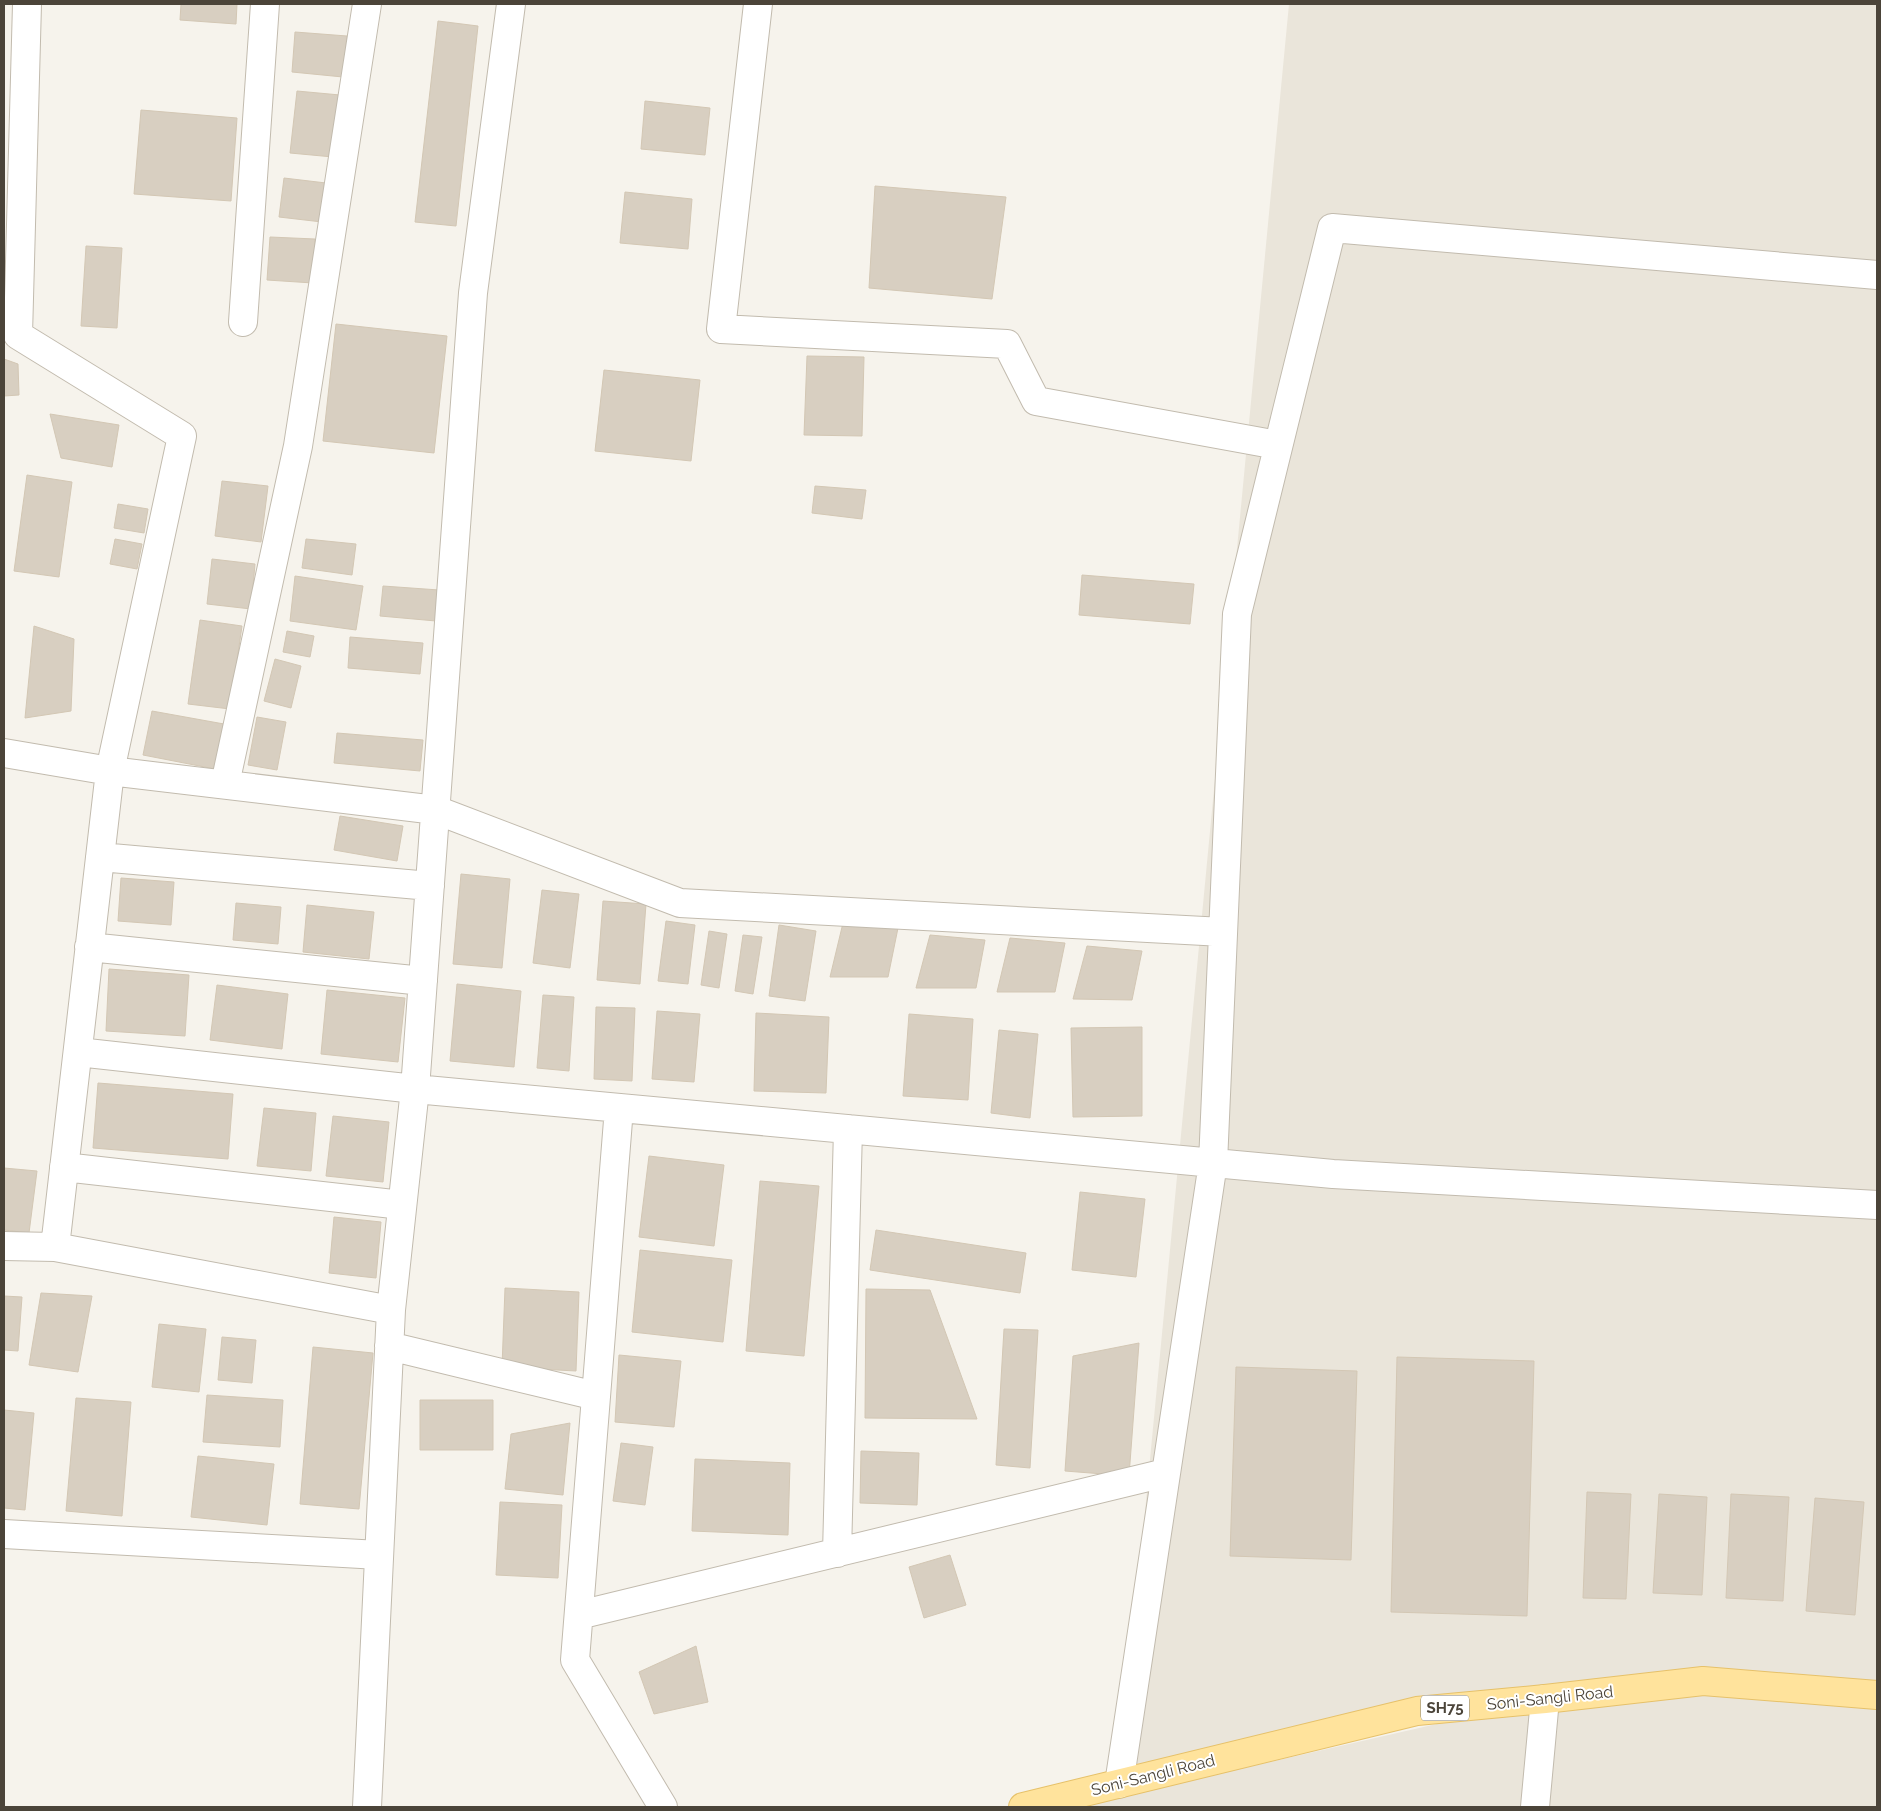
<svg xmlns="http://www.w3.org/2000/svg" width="1881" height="1811" font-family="Raleway,sans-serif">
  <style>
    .residential { fill: #eae5da }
    .building { fill: #d8cfc1; stroke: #d3c7b4 }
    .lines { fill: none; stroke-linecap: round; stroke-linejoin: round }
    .street-casing { stroke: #c2bbae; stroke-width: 30 }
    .primary-casing { stroke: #e6c16a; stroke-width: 30 }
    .street { stroke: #fff; stroke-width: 28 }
    .primary { stroke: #ffe39c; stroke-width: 28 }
    .labels { text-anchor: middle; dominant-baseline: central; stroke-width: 4; stroke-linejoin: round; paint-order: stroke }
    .shield { fill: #fff; stroke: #817c74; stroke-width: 1 }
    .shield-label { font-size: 15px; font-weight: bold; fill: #4b4439 }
    .street-label { font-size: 16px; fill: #4b4439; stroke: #fff }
  </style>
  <rect width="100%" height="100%" fill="#f6f3ec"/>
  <path class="residential" d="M 1289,4 L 1877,4 L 1877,1807 L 1072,1807 L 1520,1705 L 1119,1784 Z"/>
  <path class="building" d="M 181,4 L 237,4 L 236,24 L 180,20 Z
    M 438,21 L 478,26 L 456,226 L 415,222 Z
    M 295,32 L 347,36 L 343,77 L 292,72 Z
    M 297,91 L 340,95 L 333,157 L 290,153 Z
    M 645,101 L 710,108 L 705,155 L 641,149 Z
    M 141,110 L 237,118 L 231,201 L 134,194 Z
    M 284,178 L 326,183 L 322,222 L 279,217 Z
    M 875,186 L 1006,197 L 992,299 L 869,288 Z
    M 625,192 L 692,199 L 688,249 L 620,243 Z
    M 270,237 L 315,239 L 313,283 L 267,280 Z
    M 86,246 L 122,248 L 117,328 L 81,326 Z
    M 336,324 L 447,336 L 434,453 L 323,441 Z
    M 807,356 L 864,357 L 862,436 L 804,435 Z
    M 4,359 L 18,364 L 19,395 L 4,396 Z
    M 604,370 L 700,380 L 691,461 L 595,451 Z
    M 50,414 L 119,425 L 112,467 L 61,458 Z
    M 27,475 L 72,482 L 59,577 L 14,571 Z
    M 222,481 L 268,486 L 261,542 L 215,536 Z
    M 815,486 L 866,490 L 862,519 L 812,513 Z
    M 118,504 L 148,509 L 144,533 L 114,528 Z
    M 115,539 L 142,544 L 137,569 L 110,564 Z
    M 306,539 L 356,544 L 352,575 L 302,568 Z
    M 212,559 L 255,564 L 251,609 L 207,604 Z
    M 1082,575 L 1194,584 L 1190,624 L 1079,615 Z
    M 295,576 L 363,586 L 356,630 L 290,621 Z
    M 383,586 L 439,590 L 436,621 L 380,616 Z
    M 200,620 L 242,626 L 230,709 L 188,704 Z
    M 34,626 L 74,639 L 71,711 L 25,718 Z
    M 287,631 L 314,636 L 310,657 L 283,652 Z
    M 350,637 L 423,643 L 420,674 L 348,668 Z
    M 275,659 L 301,666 L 291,708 L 264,701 Z
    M 152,711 L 224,724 L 215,769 L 143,755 Z
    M 257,717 L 286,722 L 277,770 L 248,765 Z
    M 337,733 L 423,740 L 420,771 L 334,763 Z
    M 340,816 L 403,826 L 397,861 L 334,850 Z
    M 461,874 L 510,879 L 502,968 L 453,964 Z
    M 121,878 L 174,882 L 171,925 L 118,921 Z
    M 542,890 L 579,894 L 570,968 L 533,963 Z
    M 603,901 L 646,904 L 640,984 L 597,980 Z
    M 236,903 L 281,907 L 278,944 L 233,940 Z
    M 307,905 L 374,912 L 369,959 L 303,952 Z
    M 666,921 L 695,925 L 688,984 L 658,981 Z
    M 843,923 L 898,928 L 888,977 L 830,977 Z
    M 779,925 L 816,931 L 805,1001 L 769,996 Z
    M 709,931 L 727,934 L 719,988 L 701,985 Z
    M 743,935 L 762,937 L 753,994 L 735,991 Z
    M 930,935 L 985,940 L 976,988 L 916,988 Z
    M 1010,938 L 1065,943 L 1055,992 L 997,992 Z
    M 1087,946 L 1142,951 L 1132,1000 L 1073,999 Z
    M 109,969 L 189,975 L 185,1036 L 106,1031 Z
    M 457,984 L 521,991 L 514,1067 L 450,1061 Z
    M 217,985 L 288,994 L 282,1049 L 210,1040 Z
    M 327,990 L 405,998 L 398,1062 L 321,1054 Z
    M 543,995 L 574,997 L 569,1071 L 537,1068 Z
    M 596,1007 L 635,1008 L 632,1081 L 594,1079 Z
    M 657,1011 L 700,1014 L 694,1082 L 652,1079 Z
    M 756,1013 L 829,1017 L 826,1093 L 754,1091 Z
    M 909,1014 L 973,1019 L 968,1100 L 903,1096 Z
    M 1142,1027 L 1142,1116 L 1073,1117 L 1071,1028 Z
    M 999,1030 L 1038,1034 L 1030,1118 L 991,1113 Z
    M 98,1083 L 233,1094 L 228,1159 L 93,1148 Z
    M 264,1108 L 316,1113 L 311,1171 L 257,1166 Z
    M 333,1116 L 389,1122 L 383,1182 L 326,1176 Z
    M 649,1156 L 724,1165 L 714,1246 L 639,1237 Z
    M 4,1168 L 37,1171 L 29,1233 L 4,1230 Z
    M 760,1181 L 819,1186 L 804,1356 L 746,1351 Z
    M 1080,1192 L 1145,1199 L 1136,1277 L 1072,1270 Z
    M 334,1217 L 381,1222 L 376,1278 L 329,1273 Z
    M 876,1230 L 1026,1253 L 1020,1293 L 870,1270 Z
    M 640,1250 L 732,1260 L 723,1342 L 632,1332 Z
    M 505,1288 L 579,1292 L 576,1371 L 502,1367 Z
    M 866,1289 L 930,1290 L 977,1419 L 865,1418 Z
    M 41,1293 L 92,1296 L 78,1372 L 29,1365 Z
    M 4,1296 L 22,1297 L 18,1351 L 4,1350 Z
    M 159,1324 L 206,1329 L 199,1392 L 152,1387 Z
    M 1004,1329 L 1038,1330 L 1030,1468 L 996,1465 Z
    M 222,1337 L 256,1340 L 252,1383 L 218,1380 Z
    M 1139,1343 L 1129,1476 L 1065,1471 L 1073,1356 Z
    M 313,1347 L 373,1353 L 359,1509 L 300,1504 Z
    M 619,1355 L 681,1361 L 674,1427 L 615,1422 Z
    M 1397,1357 L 1534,1361 L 1527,1616 L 1391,1612 Z
    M 1236,1367 L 1357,1371 L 1351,1560 L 1230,1556 Z
    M 207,1395 L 283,1400 L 280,1447 L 203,1442 Z
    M 76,1398 L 131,1402 L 122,1516 L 66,1511 Z
    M 420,1400 L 493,1400 L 493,1450 L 420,1450 Z
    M 4,1410 L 34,1413 L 25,1510 L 4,1508 Z
    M 570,1423 L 563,1495 L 505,1489 L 511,1434 Z
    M 621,1443 L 653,1447 L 645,1505 L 613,1501 Z
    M 861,1451 L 919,1453 L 917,1505 L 860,1503 Z
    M 198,1456 L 274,1464 L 267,1525 L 191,1517 Z
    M 695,1459 L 790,1463 L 788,1535 L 692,1531 Z
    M 1587,1492 L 1631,1494 L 1626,1599 L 1583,1598 Z
    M 1659,1494 L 1707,1497 L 1702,1595 L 1653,1593 Z
    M 1731,1494 L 1789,1497 L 1783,1601 L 1726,1598 Z
    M 1815,1498 L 1864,1502 L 1855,1615 L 1806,1611 Z
    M 500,1502 L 562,1505 L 558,1578 L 496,1575 Z
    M 950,1555 L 966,1605 L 924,1618 L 909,1567 Z
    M 696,1646 L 708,1702 L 654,1714 L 639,1672 Z"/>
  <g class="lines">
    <g class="street-casing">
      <path id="street" d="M 27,4 L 18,335 L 182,436 L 110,771 L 436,810 L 680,903 L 1223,932
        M 758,4 L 721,329 L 1007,344 L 1036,401 L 1278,445
        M 243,322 L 265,4
        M 4,753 L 110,771 L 55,1247
        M 225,784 L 298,446 L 367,4
        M 100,857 L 430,886
        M 89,947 L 423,981
        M 78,1052 L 415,1089 L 473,293 L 511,4
        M 619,1108 L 575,1660 L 663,1807
        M 64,1167 L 402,1205
        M 4,1246 L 55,1247 L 391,1310 L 367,1807
        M 391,1310 L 415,1089 L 1333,1174 L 1877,1205
        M 389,1346 L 596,1396
        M 4,1534 L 379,1555
        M 837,1553 L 848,1129
        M 579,1615 L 1165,1473
        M 1119,1784 L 1213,1163 L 1237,614 L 1332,228 L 1877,275
        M 1535,1807 L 1545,1699"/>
    </g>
    <g class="primary-casing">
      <path id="primary" d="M 1023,1807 L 1417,1711 L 1545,1699 L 1703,1681 L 1877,1695"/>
    </g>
    <use href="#street" class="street"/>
    <use href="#primary" class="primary"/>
  </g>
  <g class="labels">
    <rect class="shield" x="1421" y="1695.5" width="48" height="25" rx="4"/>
    <g class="shield-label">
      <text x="1445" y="1708">SH75</text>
    </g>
    <g class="street-label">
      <text transform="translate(1550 1698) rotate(-6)">Soni-Sangli Road</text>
      <text transform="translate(1153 1775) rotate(-14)">Soni-Sangli Road</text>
    </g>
  </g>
  <rect width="1881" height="1811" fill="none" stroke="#4b4439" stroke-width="10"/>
</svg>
